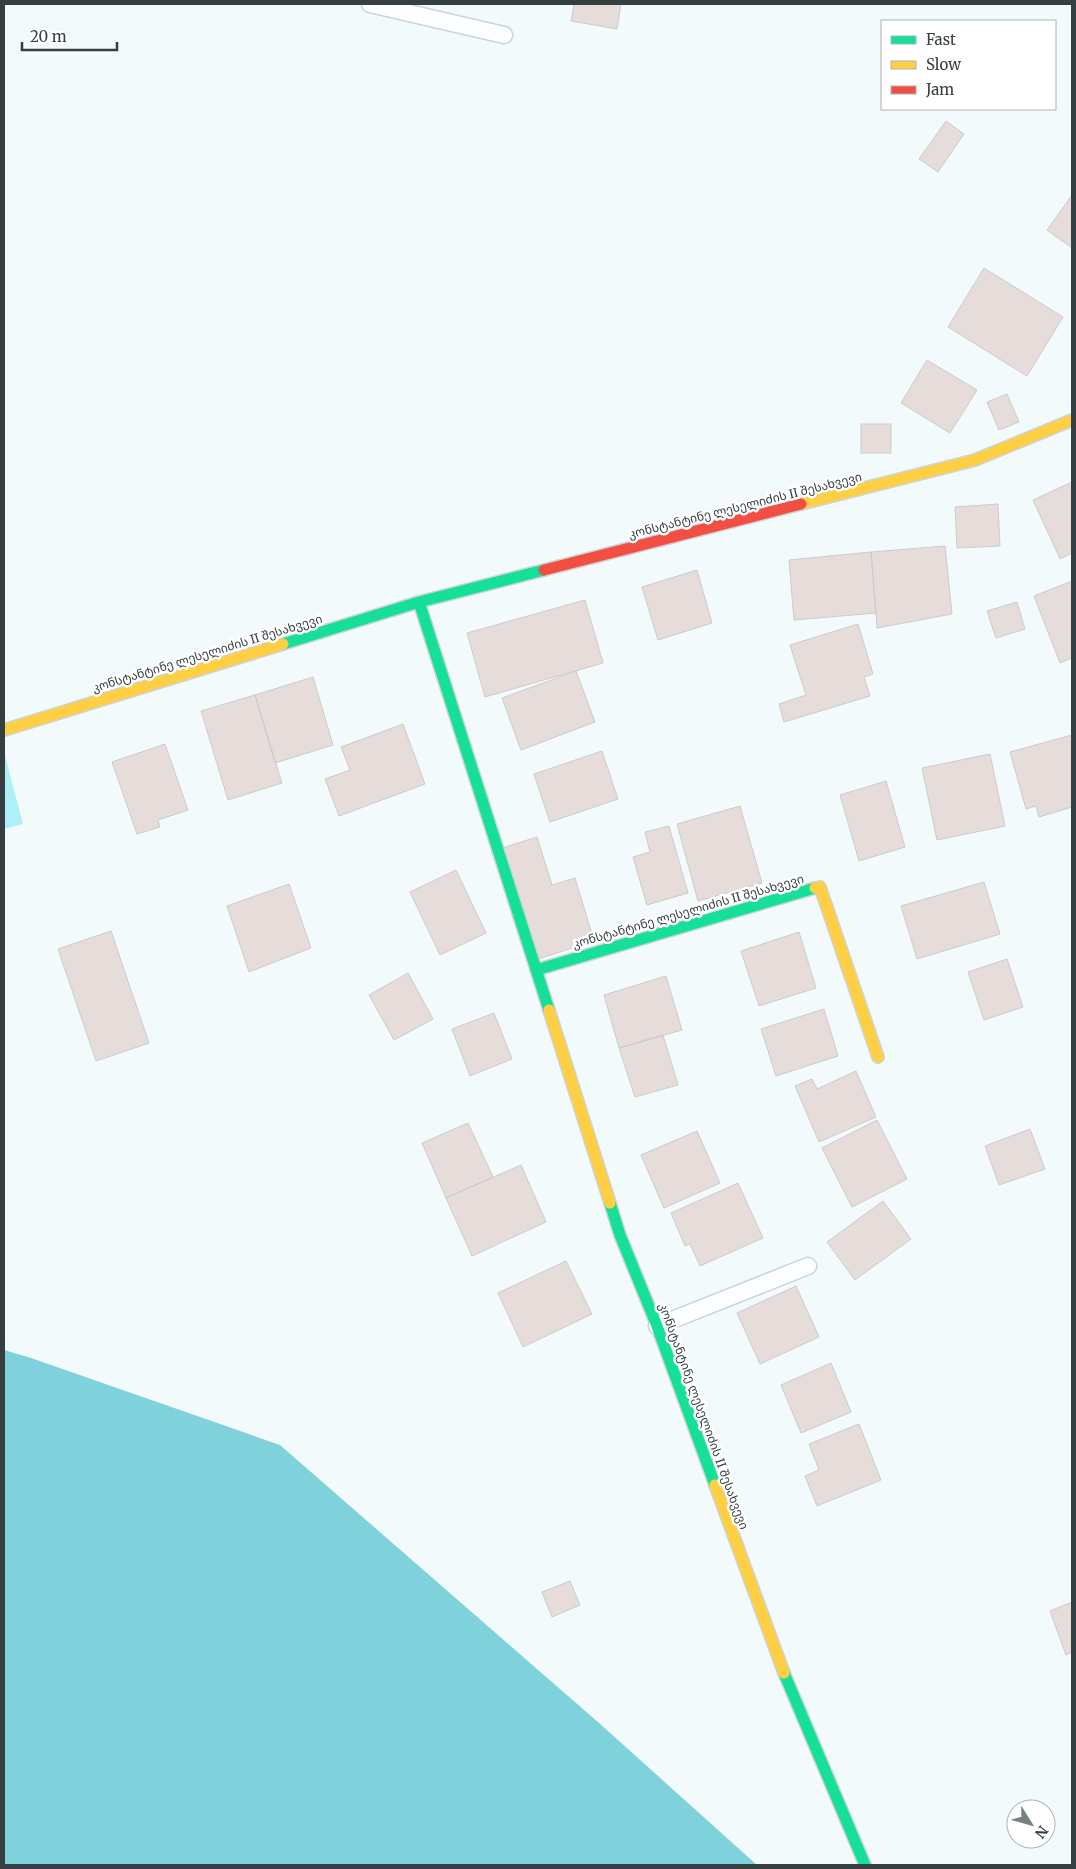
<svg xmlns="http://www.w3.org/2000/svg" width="1076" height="1869" font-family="Merriweather,'Noto Sans Georgian',serif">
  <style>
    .green { fill: #adf0f9 }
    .water { fill: #7fd2dc }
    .building { fill: #e6ddda; stroke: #cccbca }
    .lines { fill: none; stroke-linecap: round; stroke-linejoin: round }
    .lane-casing { stroke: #ccd4d6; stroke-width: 19 }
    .fast-casing { stroke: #ccd4d6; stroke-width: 14 }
    .slow-casing { stroke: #ccd4d6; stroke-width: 14 }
    .jam-casing { stroke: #ccd4d6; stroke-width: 14 }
    .lane { stroke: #fdfeff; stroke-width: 16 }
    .fast { stroke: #16e098; stroke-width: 11 }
    .slow { stroke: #ffcf43; stroke-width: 11 }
    .jam { stroke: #f24e42; stroke-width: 11 }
    .labels { text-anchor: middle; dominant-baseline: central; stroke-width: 5; stroke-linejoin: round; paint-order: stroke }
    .street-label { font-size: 12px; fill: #353e40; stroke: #fff }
  </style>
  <rect width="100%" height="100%" fill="#f2fafc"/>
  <path class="green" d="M 4,752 L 23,824 L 4,829 Z"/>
  <path class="water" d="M 4,1350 L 31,1358 L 280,1445 L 599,1723 L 757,1865 L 4,1865 Z"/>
  <path class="building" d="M 574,4 L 621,4 L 617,29 L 571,21 Z
    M 946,121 L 964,134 L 938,172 L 919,159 Z
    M 1072,195 L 1072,248 L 1047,230 Z
    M 984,268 L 1063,317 L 1027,376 L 948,327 Z
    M 927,360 L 977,390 L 950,433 L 901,403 Z
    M 1007,394 L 1019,422 L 999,430 L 987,402 Z
    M 861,424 L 891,424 L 891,453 L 861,453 Z
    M 1072,482 L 1072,553 L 1060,559 L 1033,500 Z
    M 998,504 L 1000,546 L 957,548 L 955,507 Z
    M 945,546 L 952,614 L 877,628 L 871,552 Z
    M 871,552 L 876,613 L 794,620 L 789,560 Z
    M 697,570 L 712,623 L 658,640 L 642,587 Z
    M 1072,581 L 1072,658 L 1060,663 L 1034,596 Z
    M 585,600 L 603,663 L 485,697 L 467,633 Z
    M 1017,602 L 1025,629 L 996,638 L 987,611 Z
    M 858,624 L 873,674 L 864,677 L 870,696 L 784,722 L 779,704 L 806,695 L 790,645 Z
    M 576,671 L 595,722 L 521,750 L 502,698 Z
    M 313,677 L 333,745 L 275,763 L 255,695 Z
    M 255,695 L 282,783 L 228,800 L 201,711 Z
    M 403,724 L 425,784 L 339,816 L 325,779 L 350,770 L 341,747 Z
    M 1072,735 L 1072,807 L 1039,817 L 1036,806 L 1026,809 L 1010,752 Z
    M 165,744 L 188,810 L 158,820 L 160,827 L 137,834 L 112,762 Z
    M 602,751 L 618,799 L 550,822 L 534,774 Z
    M 990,754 L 1005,826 L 937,840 L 922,768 Z
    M 886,781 L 905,847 L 859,861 L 840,795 Z
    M 740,806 L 762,883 L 698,901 L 677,824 Z
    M 669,826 L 688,893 L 647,905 L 633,857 L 650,852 L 645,832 Z
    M 537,837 L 552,885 L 575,878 L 594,941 L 538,959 L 502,848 Z
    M 456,870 L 486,933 L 440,955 L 410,892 Z
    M 984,882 L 1000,934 L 917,959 L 901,906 Z
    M 289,884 L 311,948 L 249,972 L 227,906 Z
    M 111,931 L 149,1043 L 96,1061 L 58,949 Z
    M 799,932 L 816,988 L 759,1006 L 741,951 Z
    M 1007,959 L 1023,1007 L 984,1020 L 968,972 Z
    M 408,973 L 433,1019 L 394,1040 L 369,995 Z
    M 666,976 L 682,1030 L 619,1048 L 604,995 Z
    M 824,1009 L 838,1056 L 776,1076 L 761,1029 Z
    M 494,1013 L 512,1059 L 470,1076 L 452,1029 Z
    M 663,1035 L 678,1085 L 635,1097 L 619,1048 Z
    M 856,1071 L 876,1117 L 819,1142 L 795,1086 L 812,1079 L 817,1089 Z
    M 877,1120 L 907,1179 L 852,1207 L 822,1148 Z
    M 468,1123 L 493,1177 L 446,1198 L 422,1143 Z
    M 1030,1129 L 1045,1169 L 999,1185 L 985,1146 Z
    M 697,1131 L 720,1183 L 664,1208 L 641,1155 Z
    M 521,1165 L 546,1222 L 472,1256 L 446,1198 Z
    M 738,1183 L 763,1238 L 700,1266 L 690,1244 L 685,1246 L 671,1213 Z
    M 883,1201 L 911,1239 L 855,1280 L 827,1242 Z
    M 566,1261 L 592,1314 L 523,1347 L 498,1293 Z
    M 796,1286 L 819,1337 L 760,1364 L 737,1313 Z
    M 831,1363 L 851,1412 L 801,1433 L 781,1385 Z
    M 859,1424 L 881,1480 L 817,1506 L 805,1476 L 819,1470 L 809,1444 Z
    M 570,1581 L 580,1605 L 552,1617 L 542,1592 Z
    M 1072,1602 L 1072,1652 L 1066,1655 L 1050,1611 Z"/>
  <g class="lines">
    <g class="lane-casing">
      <path id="lane" d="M 370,4 L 504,35
        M 657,1326 L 808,1266"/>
    </g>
    <g class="fast-casing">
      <path id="fast" d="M 419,602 L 549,1010
        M 283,644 L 419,602 L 544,570
        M 536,970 L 815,888
        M 610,1203 L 620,1235 L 657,1326 L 715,1485
        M 784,1673 L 865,1865"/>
    </g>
    <g class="slow-casing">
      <path id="slow" d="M 801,504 L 975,460 L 1072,420
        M 4,730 L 283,644
        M 815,888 L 820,887 L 878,1057
        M 549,1010 L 610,1203
        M 715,1485 L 784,1673"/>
    </g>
    <g class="jam-casing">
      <path id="jam" d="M 544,570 L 801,504"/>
    </g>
    <use href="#lane" class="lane"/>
    <use href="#fast" class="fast"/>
    <use href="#slow" class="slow"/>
    <use href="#jam" class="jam"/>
  </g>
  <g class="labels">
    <g class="street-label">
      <text transform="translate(745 505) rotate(-14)">კონსტანტინე ლესელიძის II შესახვევი</text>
      <text transform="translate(207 653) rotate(-17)">კონსტანტინე ლესელიძის II შესახვევი</text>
      <text transform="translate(688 911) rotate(-16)">კონსტანტინე ლესელიძის II შესახვევი</text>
      <text transform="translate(704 1416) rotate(70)">კონსტანტინე ლესელიძის II შესახვევი</text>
    </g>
  </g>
  <rect width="1076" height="1869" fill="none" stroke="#353e40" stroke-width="10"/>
  <rect x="881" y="20" width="175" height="90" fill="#ffffff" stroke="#aeb2b3"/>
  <rect x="891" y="36" width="25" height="8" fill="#16e098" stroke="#aeb2b3"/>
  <text x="926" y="45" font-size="15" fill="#353e40">Fast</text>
  <rect x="891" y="61" width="25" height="8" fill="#ffcf43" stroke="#aeb2b3"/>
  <text x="926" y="70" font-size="15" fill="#353e40">Slow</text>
  <rect x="891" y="86" width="25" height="8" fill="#f24e42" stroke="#aeb2b3"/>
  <text x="926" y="95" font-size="15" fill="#353e40">Jam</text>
  <g transform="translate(1031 1824) rotate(127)"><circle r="24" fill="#ffffff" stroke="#aeb2b3"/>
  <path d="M0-4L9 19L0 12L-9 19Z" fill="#778082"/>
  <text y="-8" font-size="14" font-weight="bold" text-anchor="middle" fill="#353e40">N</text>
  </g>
  <path d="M22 42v8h95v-8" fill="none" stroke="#353e40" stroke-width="2.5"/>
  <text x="30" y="42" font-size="15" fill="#353e40" stroke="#ffffff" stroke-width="4" paint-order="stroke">20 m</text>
</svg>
